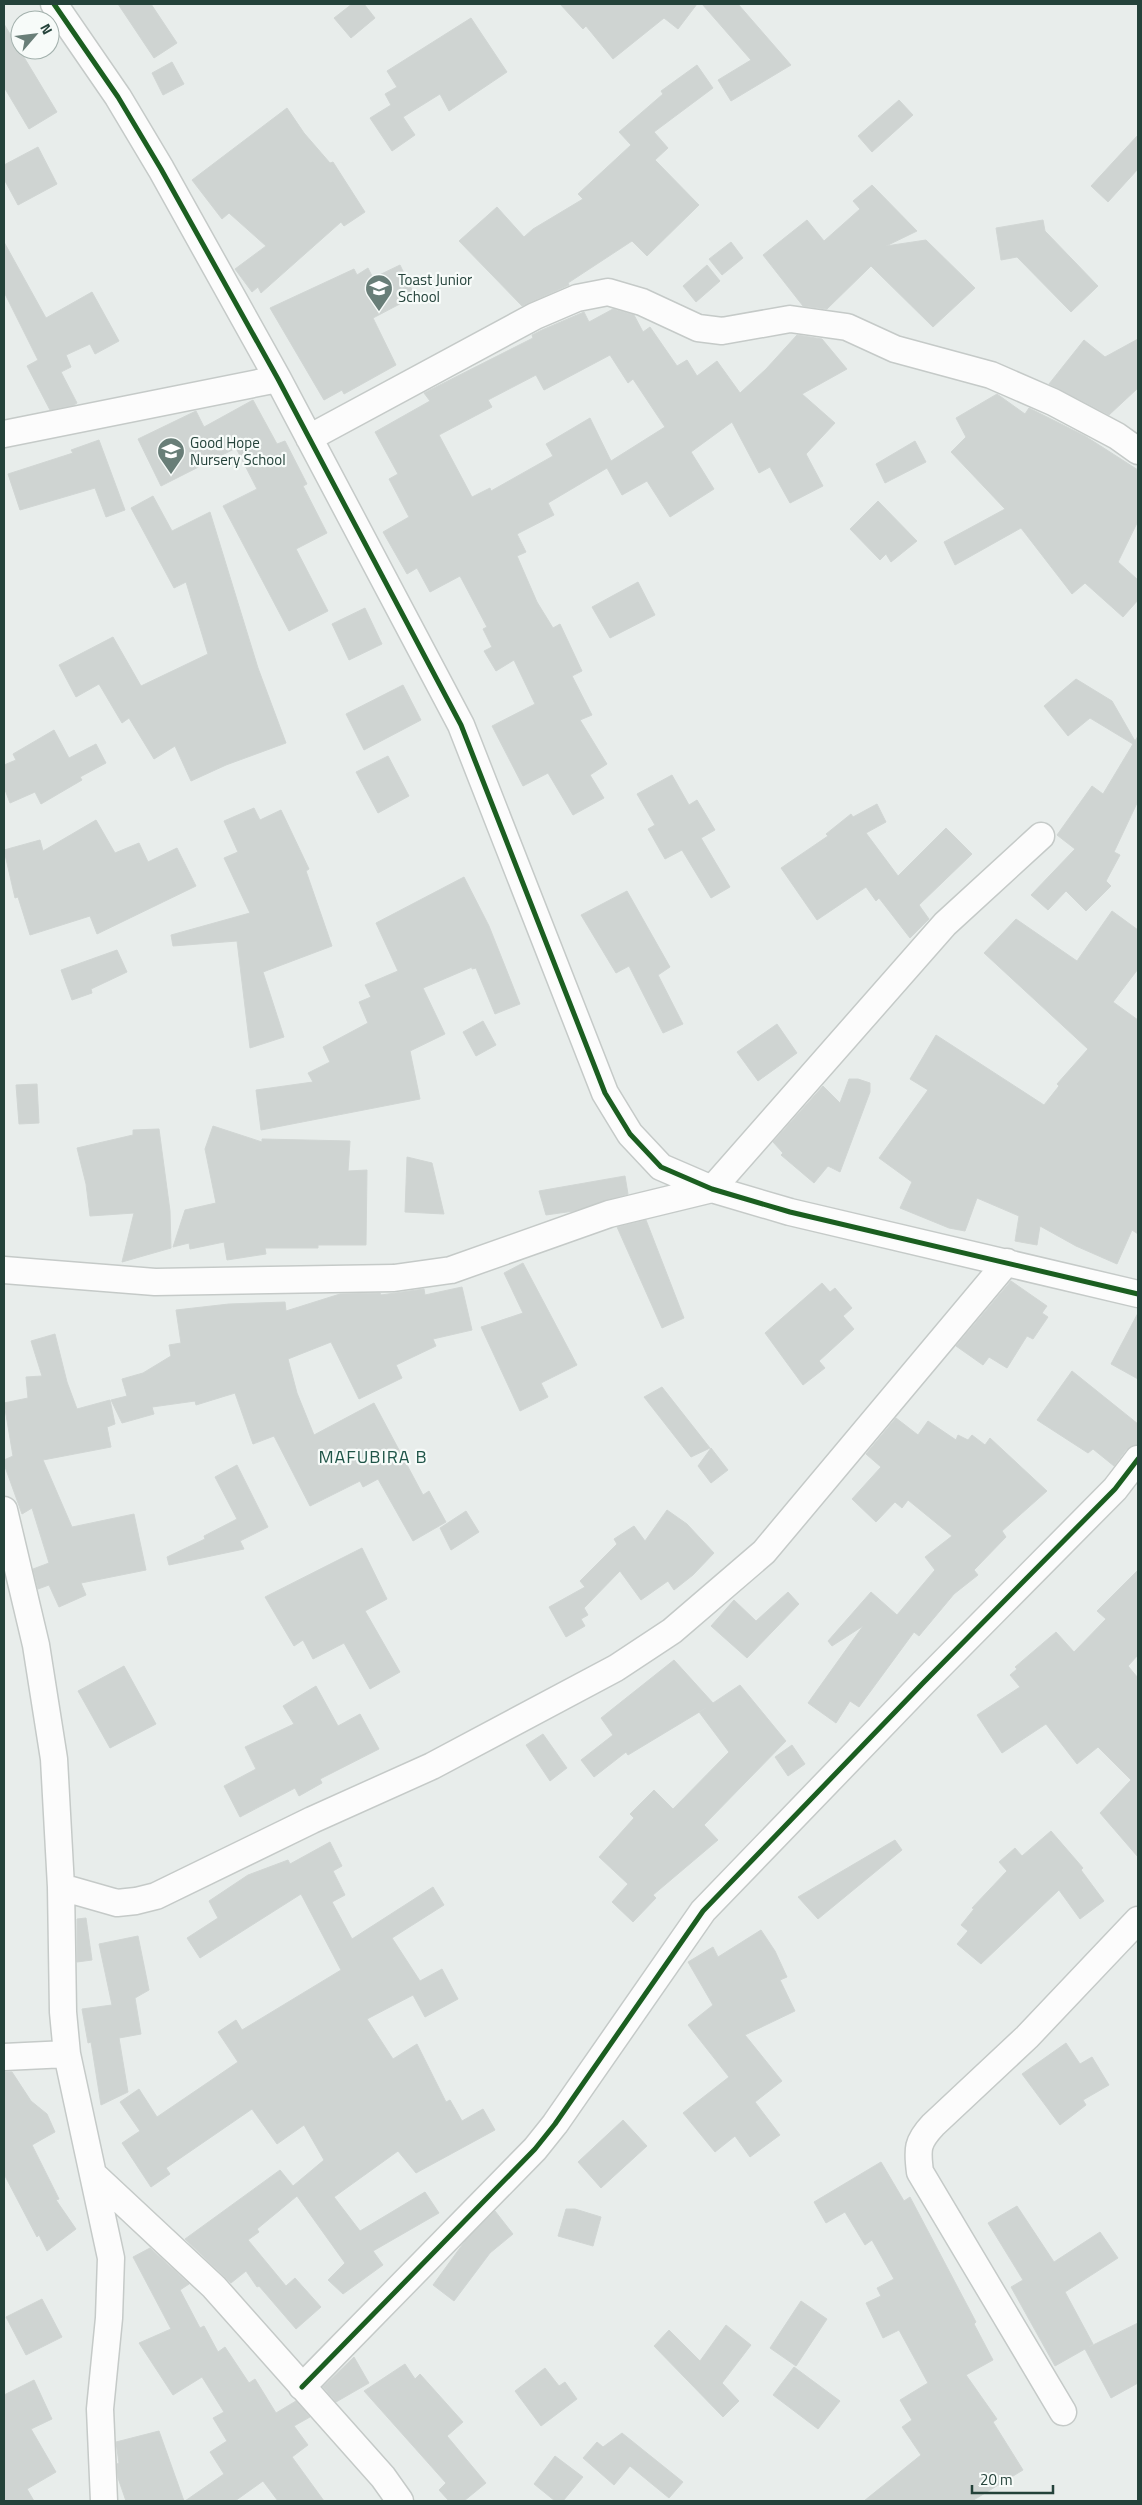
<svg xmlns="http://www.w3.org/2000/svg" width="1142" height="2505" font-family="'Titillium Web',sans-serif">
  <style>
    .building { fill: #cfd4d2; stroke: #d1d6d4; fill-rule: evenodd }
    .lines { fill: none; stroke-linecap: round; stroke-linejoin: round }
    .minor-casing { stroke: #c5cac8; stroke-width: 29 }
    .minor { stroke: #fcfcfc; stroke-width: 26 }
    .cycleway-casing { stroke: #f7fbf9; stroke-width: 8 }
    .cycleway { stroke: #1b5e20; stroke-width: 5 }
    .labels { text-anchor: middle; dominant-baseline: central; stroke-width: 4.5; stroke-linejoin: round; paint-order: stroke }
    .poi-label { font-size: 15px; fill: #24423a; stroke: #f7fbf9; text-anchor: start }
    .quarter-label { font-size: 18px; letter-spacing: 1px; fill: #1f5548; stroke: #f7fbf9 }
  </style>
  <rect width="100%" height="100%" fill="#e8edeb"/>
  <path class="building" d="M 118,4 L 151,4 L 177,43 L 154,58 Z
    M 352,4 L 364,4 L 375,18 L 351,38 L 334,18 Z
    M 560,4 L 697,4 L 678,29 L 664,18 L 613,59 L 586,26 L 583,29 Z
    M 702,4 L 738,4 L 791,65 L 731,101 L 718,80 L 751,60 Z
    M 471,18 L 507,72 L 449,111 L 440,94 L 403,117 L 415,135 L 392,151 L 370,118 L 391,105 L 385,94 L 397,87 L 387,71 Z
    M 4,24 L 57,112 L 29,129 L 4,87 Z
    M 172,62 L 184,84 L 163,95 L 152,73 Z
    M 697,65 L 713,88 L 654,132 L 668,148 L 655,160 L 699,205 L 647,256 L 632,241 L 568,283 L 569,285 L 522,306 L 459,241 L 497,207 L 524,237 L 533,229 L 583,199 L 578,194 L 631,145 L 619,132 L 663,94 L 661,91 Z
    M 899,100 L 913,115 L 872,152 L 858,136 Z
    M 287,108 L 304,133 L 330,163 L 333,162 L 365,212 L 344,226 L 341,222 L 261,293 L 258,287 L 252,292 L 235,269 L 266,246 L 229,213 L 222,219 L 192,180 Z
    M 1138,135 L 1138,169 L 1108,202 L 1091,186 Z
    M 38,147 L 57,184 L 18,205 L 4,179 L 4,165 Z
    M 872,185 L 917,231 L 886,246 L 926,240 L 975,288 L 933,327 L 871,266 L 827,309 L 803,306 L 763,255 L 807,220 L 824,241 L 860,209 L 853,201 Z
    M 1043,220 L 1045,231 L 1098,286 L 1071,312 L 1017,257 L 1001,260 L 996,228 Z
    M 4,242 L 46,318 L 92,292 L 119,341 L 95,354 L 90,344 L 66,355 L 71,367 L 61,372 L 77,403 L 74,405 L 50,410 L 27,366 L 38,360 L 4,292 Z
    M 731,242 L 743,258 L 722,275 L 709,259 Z
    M 400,265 L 415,296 L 373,318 L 396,365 L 344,394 L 342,390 L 324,400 L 270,308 L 354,269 L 357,275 L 368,268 L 373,278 Z
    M 707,265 L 720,281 L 696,302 L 683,286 Z
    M 613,309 L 634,315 L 643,332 L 650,327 L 677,366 L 687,360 L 697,376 L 717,361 L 740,393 L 766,369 L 797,335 L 822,339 L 847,369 L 802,394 L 835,423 L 806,454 L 823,486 L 790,503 L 770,467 L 759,473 L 732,422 L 691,452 L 714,489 L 670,517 L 647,481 L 622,495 L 607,468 L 548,503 L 554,515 L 517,534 L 526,552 L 517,556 L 537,602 L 553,628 L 560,624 L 582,671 L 572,676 L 592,715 L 580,720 L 607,764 L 590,775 L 604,798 L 573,815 L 548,773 L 523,786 L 492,726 L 535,704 L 514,660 L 496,671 L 484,651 L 492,647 L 483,629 L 487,627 L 460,576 L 430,592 L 417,568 L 407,574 L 383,532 L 409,517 L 389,479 L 398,474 L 375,432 L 430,401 L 424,393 L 533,338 L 532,335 L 542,330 L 584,312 L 589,322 ZM 610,355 L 628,383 L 633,379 L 665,427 L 611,461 L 590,418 L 546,444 L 553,456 L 491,491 L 490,488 L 472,497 L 439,435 L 492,407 L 488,400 L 536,375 L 544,390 Z
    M 1138,339 L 1138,388 L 1109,415 L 1049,384 L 1084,340 L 1105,357 Z
    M 997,394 L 1025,414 L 1029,408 L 1085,436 L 1138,470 L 1138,521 L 1118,562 L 1138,580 L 1138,600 L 1123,617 L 1085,583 L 1072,594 L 1021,528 L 955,565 L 944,542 L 1005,509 L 951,452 L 966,437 L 956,418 Z
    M 253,400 L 277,444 L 285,441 L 307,484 L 303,486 L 327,533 L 296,549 L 328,611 L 289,631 L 223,506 L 257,489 L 236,448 L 161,486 L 138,439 L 196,411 L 204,427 Z
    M 99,440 L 125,510 L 106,517 L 95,488 L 20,510 L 8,474 L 73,453 L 71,450 Z
    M 915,441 L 926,462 L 885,483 L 876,464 Z
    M 153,496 L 172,531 L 210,512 L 258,668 L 286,743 L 226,765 L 191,781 L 175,746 L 154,759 L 129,718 L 122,723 L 99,684 L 76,697 L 59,665 L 113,637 L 141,686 L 208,654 L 186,582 L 174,588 L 131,508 Z
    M 878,501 L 917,541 L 891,562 L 886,554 L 880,560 L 850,529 Z
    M 638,582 L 655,615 L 610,638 L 592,607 Z
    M 365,608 L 382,644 L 349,660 L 332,624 Z
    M 1076,679 L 1112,701 L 1135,741 L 1138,736 L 1138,801 L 1114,852 L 1120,855 L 1106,881 L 1111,886 L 1086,911 L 1066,891 L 1048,910 L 1031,895 L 1075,849 L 1057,835 L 1092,786 L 1103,794 L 1133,744 L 1090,718 L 1068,736 L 1044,706 Z
    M 403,685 L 421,720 L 364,750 L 346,714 Z
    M 54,730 L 69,758 L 96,744 L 106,763 L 80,777 L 82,780 L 41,804 L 35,792 L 10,803 L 4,787 L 4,765 L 16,760 L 13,754 Z
    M 388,756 L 409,796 L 378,813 L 356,772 Z
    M 672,775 L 689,805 L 697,800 L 715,830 L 701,838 L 730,887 L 711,898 L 682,850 L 665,859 L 648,829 L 655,825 L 637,794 Z
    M 877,804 L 886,822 L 866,833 L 898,876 L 946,828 L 972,854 L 919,905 L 929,919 L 910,938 L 879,898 L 876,901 L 866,887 L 817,920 L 781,868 L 828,836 L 826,834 L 851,814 L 853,817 Z
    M 254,808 L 260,820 L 281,810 L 309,869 L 306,871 L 332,946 L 263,972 L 284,1037 L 250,1048 L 237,941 L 173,946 L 171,935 L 250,913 L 224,858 L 238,852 L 224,821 Z
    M 96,820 L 115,853 L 139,843 L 148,862 L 177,848 L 196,886 L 97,934 L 90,916 L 30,935 L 18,897 L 15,898 L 4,850 L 40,840 L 43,851 Z
    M 464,877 L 489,926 L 520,1004 L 495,1014 L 476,968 L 472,969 L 472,967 L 423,988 L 445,1034 L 410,1051 L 420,1099 L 261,1130 L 256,1090 L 313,1082 L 308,1073 L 330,1062 L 323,1047 L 368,1023 L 359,1002 L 371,997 L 365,985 L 398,971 L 376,923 Z
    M 627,891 L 670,967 L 658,975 L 683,1024 L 663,1033 L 629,966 L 616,973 L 581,915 Z
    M 1112,911 L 1138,930 L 1138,969 L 1113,1002 L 1138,1020 L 1138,1234 L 1132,1230 L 1117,1264 L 1076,1246 L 1040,1226 L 1037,1245 L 1015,1241 L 1019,1216 L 977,1198 L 965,1231 L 949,1228 L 900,1208 L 912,1182 L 879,1158 L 928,1090 L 910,1079 L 936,1035 L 1044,1105 L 1059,1086 L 1057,1084 L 1088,1049 L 984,953 L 1016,919 L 1077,961 Z
    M 117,950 L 127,972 L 91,989 L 92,993 L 72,1000 L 61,970 Z
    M 483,1021 L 496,1045 L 476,1056 L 463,1032 Z
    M 777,1024 L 797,1053 L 758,1081 L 737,1052 Z
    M 849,1079 L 858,1079 L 870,1083 L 870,1092 L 840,1172 L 828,1166 L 814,1183 L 781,1155 L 783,1153 L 773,1142 L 823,1086 L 840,1103 Z
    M 37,1084 L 39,1123 L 19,1124 L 16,1085 Z
    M 213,1126 L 262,1142 L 262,1139 L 350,1141 L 348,1171 L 367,1170 L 366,1245 L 318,1245 L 318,1248 L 265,1248 L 266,1254 L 227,1260 L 224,1242 L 190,1249 L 189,1243 L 173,1247 L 185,1210 L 216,1203 L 205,1149 Z
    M 159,1129 L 170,1211 L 171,1248 L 122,1262 L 134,1213 L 90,1216 L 86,1184 L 77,1148 L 133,1135 L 133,1130 Z
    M 407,1157 L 432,1163 L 444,1214 L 405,1212 Z
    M 625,1176 L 628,1194 L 574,1211 L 546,1215 L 539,1191 Z
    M 646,1220 L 684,1318 L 662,1328 L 617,1227 Z
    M 523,1263 L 577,1365 L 541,1383 L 548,1397 L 520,1411 L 481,1327 L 523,1313 L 504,1273 Z
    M 1011,1281 L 1047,1306 L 1042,1313 L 1048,1317 L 1033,1339 L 1027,1336 L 1007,1368 L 989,1357 L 983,1365 L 956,1346 Z
    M 822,1283 L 830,1292 L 835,1288 L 852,1308 L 843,1316 L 854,1329 L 819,1361 L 825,1368 L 803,1385 L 765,1333 Z
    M 462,1287 L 472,1330 L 433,1339 L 436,1346 L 396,1365 L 402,1378 L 359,1399 L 331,1342 L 288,1359 L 297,1393 L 314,1435 L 374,1403 L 423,1495 L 429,1491 L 446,1522 L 413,1541 L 378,1479 L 363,1487 L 360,1481 L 310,1506 L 274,1436 L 253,1444 L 235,1393 L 196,1405 L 195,1401 L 152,1407 L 154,1414 L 122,1423 L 111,1400 L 127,1396 L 122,1379 L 143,1373 L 171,1356 L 169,1345 L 181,1343 L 176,1310 L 229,1304 L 285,1302 L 286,1311 L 340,1294 L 380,1293 L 381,1295 L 424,1289 L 425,1295 Z
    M 1138,1313 L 1138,1379 L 1111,1364 Z
    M 55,1334 L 67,1382 L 77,1409 L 110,1400 L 115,1424 L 107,1427 L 111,1447 L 43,1460 L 72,1527 L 134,1514 L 146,1570 L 81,1583 L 86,1595 L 59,1607 L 49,1585 L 38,1589 L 33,1569 L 49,1563 L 32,1508 L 22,1514 L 4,1464 L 4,1460 L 13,1456 L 4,1403 L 28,1398 L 26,1377 L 42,1376 L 31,1341 Z
    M 1072,1371 L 1138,1424 L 1138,1444 L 1126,1450 L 1114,1466 L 1093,1449 L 1088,1453 L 1037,1420 Z
    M 662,1387 L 710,1448 L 691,1457 L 644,1397 Z
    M 896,1418 L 918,1435 L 928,1421 L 956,1440 L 958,1435 L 968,1440 L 972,1435 L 985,1445 L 990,1438 L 1047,1491 L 1002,1531 L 1006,1537 L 974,1570 L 978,1575 L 954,1594 L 919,1636 L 914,1632 L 859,1707 L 850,1701 L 836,1723 L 808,1703 L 863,1626 L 832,1646 L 828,1641 L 871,1592 L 897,1615 L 935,1570 L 925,1557 L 952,1536 L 908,1500 L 902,1508 L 895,1502 L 876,1522 L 852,1499 L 881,1467 L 866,1454 Z
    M 711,1448 L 728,1470 L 711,1483 L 698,1466 Z
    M 237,1465 L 268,1527 L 240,1541 L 244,1549 L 169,1565 L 167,1557 L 205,1539 L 204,1536 L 237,1519 L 215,1477 Z
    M 667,1510 L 687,1524 L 714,1553 L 693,1575 L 674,1590 L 668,1581 L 641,1600 L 620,1571 L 584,1608 L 588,1615 L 581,1619 L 585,1626 L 566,1637 L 549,1607 L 585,1587 L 580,1581 L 617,1544 L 614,1539 L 634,1526 L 645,1541 Z
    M 466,1511 L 479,1532 L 451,1550 L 440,1528 Z
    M 362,1548 L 387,1599 L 365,1611 L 400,1672 L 370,1689 L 344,1643 L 313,1659 L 303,1640 L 294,1646 L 265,1597 Z
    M 1138,1570 L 1138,1655 L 1128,1666 L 1138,1678 L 1138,1857 L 1100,1813 L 1131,1780 L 1098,1747 L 1077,1764 L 1046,1724 L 1002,1753 L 977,1715 L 1020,1687 L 1010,1675 L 1017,1669 L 1015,1667 L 1056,1632 L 1074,1652 L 1106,1619 L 1097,1611 Z
    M 788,1592 L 799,1604 L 747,1658 L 711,1626 L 734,1600 L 756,1621 Z
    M 674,1660 L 713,1703 L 740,1685 L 786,1741 L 704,1825 L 718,1840 L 653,1895 L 656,1898 L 633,1922 L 612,1902 L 628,1884 L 599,1857 L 634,1818 L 630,1814 L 654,1790 L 673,1809 L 729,1752 L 699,1712 L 706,1708 L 628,1755 L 626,1752 L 594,1777 L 581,1760 L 613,1735 L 601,1718 Z
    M 124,1666 L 156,1724 L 110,1748 L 78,1691 Z
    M 316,1686 L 338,1726 L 360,1714 L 379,1749 L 320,1779 L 322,1783 L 299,1796 L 295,1788 L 240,1817 L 224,1786 L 256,1769 L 245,1747 L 294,1724 L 283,1706 Z
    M 543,1734 L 567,1768 L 550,1781 L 526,1745 Z
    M 792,1745 L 805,1764 L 788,1776 L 775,1757 Z
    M 1051,1831 L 1083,1868 L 1081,1870 L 1104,1901 L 1080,1919 L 1059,1890 L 981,1964 L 957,1944 L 968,1931 L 961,1925 L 974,1909 L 972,1908 L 1007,1871 L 999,1862 L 1015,1848 L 1022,1856 Z
    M 895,1840 L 902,1850 L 818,1919 L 798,1897 Z
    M 330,1842 L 342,1866 L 333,1871 L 345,1895 L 332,1902 L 352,1939 L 433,1887 L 444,1905 L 392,1938 L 420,1981 L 442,1969 L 458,1999 L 425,2017 L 413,1995 L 367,2019 L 393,2059 L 417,2044 L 446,2102 L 450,2100 L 462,2121 L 483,2109 L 495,2130 L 416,2173 L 398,2151 L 334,2197 L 360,2231 L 425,2192 L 439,2213 L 373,2251 L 383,2265 L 343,2294 L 328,2280 L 345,2263 L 297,2196 L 257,2229 L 259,2232 L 248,2240 L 286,2286 L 295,2278 L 321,2307 L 296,2329 L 259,2286 L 257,2287 L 246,2271 L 231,2283 L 185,2239 L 280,2170 L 293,2186 L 324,2160 L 304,2125 L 277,2144 L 252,2109 L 166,2168 L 170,2174 L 151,2187 L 122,2143 L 140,2131 L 120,2102 L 139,2089 L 157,2117 L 238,2062 L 218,2032 L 236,2020 L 242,2030 L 341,1970 L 301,1894 L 200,1958 L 187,1938 L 218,1918 L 209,1901 L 248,1875 L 288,1860 L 290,1864 Z
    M 86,1918 L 92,1960 L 77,1962 L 77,1919 Z
    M 761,1930 L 775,1951 L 787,1977 L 780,1980 L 795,2011 L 745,2035 L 782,2081 L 755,2102 L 780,2135 L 750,2157 L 735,2136 L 715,2152 L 683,2113 L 729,2077 L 688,2025 L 713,2005 L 688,1962 L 713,1947 L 718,1957 Z
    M 138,1936 L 149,1990 L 135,1998 L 141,2034 L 119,2038 L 128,2092 L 101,2105 L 91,2042 L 88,2043 L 82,2009 L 112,2005 L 99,1944 Z
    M 1066,2043 L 1080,2064 L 1092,2057 L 1109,2085 L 1083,2100 L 1086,2105 L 1060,2125 L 1022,2074 Z
    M 4,2072 L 12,2072 L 31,2101 L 47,2114 L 55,2132 L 32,2145 L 59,2199 L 56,2200 L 76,2229 L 47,2251 L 39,2235 L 37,2237 L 4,2174 Z
    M 623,2120 L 647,2146 L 601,2188 L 578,2162 Z
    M 881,2162 L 904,2201 L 910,2197 L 976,2322 L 974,2324 L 993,2360 L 966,2375 L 997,2419 L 993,2422 L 1023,2470 L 972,2501 L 864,2501 L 921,2455 L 902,2427 L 912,2420 L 900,2400 L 928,2383 L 899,2330 L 883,2338 L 866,2303 L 881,2296 L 877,2288 L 894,2279 L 872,2240 L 865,2245 L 845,2212 L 826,2223 L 814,2202 Z
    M 1017,2206 L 1054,2262 L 1100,2232 L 1118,2258 L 1065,2292 L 1093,2344 L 1089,2347 L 1138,2323 L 1138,2383 L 1111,2398 L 1085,2349 L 1055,2366 L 1011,2287 L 1023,2280 L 988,2223 Z
    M 566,2209 L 575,2209 L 601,2217 L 593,2246 L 558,2236 Z
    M 495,2211 L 513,2234 L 490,2253 L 454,2301 L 433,2285 L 465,2241 Z
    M 150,2248 L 189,2284 L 180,2290 L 200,2328 L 204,2326 L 218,2352 L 225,2347 L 249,2383 L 255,2379 L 276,2413 L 296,2401 L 310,2417 L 294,2426 L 308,2445 L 292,2457 L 324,2501 L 278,2501 L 263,2481 L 235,2501 L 185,2501 L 224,2474 L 210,2452 L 227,2441 L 213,2418 L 224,2412 L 202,2377 L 173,2395 L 139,2343 L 171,2329 L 133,2257 Z
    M 42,2299 L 62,2337 L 26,2355 L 6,2317 Z
    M 801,2301 L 827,2319 L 796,2366 L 770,2348 Z
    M 726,2325 L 751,2345 L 722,2383 L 739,2401 L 723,2417 L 654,2346 L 669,2330 L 700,2361 Z
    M 354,2357 L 369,2383 L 336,2402 L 323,2387 Z
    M 405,2364 L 415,2379 L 420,2374 L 463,2422 L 447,2436 L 486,2483 L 464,2501 L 449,2501 L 439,2490 L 446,2483 L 364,2391 Z
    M 794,2367 L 840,2401 L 818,2429 L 773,2395 Z
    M 545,2368 L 559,2386 L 565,2382 L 577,2399 L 541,2426 L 515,2391 Z
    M 34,2380 L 52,2419 L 31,2429 L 56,2472 L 27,2489 L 34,2501 L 4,2501 L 4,2395 Z
    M 159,2431 L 184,2501 L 126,2501 L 118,2478 L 117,2464 L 119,2463 L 116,2442 Z
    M 622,2433 L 683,2482 L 669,2498 L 630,2466 L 614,2485 L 583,2458 L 597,2442 L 603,2447 Z
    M 555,2456 L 583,2477 L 563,2501 L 555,2501 L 534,2484 Z"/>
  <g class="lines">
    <g class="minor-casing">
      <path id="minor" d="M 54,4 L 118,97 L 161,169 L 278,379 L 461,725 L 605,1093 L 630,1134 L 661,1167 L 712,1189 L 790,1212 L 1138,1294
        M 4,434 L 278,379
        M 309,438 L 535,316 L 577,298 L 608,292 L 642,302 L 698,328 L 722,331 L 790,319 L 847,327 L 895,349 L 991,375 L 1053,402 L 1117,436 L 1138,451
        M 4,1270 L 155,1282 L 394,1278 L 451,1270 L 609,1214 L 712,1189 L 945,924 L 1041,836
        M 4,1510 L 36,1645 L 54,1759 L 61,1887 L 63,2012 L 67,2054 L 111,2258 L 109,2318 L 100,2409 L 104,2501
        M 61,1887 L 117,1903 L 136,1901 L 156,1896 L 312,1820 L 432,1766 L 616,1668 L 672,1631 L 764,1552 L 1007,1262
        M 4,2057 L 67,2054
        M 94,2175 L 214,2287 L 383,2477 L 400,2501
        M 302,2387 L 535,2149 L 555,2124 L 703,1911 L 923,1683 L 1115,1489 L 1138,1459
        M 1063,2412 L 920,2172 C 917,2149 917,2142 933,2125 L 1027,2037 L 1138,1920"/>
    </g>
    <use href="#minor" class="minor"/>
    <g class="cycleway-casing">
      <path id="cycleway" d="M 54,4 L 118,97 L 161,169 L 278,379 L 461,725 L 605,1093 L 630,1134 L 661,1167 L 712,1189 L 790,1212 L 1138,1294
        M 302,2387 L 535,2149 L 555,2124 L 703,1911 L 923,1683 L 1115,1489 L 1138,1459"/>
    </g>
    <use href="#cycleway" class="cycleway"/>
  </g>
  <defs>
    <g id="school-pin" transform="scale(1.4375)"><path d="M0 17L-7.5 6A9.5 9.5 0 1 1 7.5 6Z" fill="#697e78" stroke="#f7fbf9"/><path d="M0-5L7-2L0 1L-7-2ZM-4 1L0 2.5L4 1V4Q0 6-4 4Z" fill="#fff"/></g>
  </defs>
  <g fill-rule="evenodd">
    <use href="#school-pin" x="379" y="288"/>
    <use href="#school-pin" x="171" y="451"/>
  </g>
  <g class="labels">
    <g class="poi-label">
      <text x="398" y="279">Toast Junior<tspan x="398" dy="17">School</tspan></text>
      <text x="190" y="442">Good Hope<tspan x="190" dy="17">Nursery School</tspan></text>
    </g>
    <g class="quarter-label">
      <text x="373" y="1456">MAFUBIRA B</text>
    </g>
  </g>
  <rect width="1142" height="2505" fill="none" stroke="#24423a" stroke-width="10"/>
  <g transform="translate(35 35) rotate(62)"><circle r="24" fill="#f7fbf9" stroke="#a3b1ad"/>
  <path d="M0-4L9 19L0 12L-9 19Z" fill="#697e78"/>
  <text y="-8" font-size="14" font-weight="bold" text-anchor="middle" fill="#24423a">N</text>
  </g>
  <path d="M972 2485v8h81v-8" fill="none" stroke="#24423a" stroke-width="2.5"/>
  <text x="980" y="2485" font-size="15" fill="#24423a" stroke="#f7fbf9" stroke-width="4" paint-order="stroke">20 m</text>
</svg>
